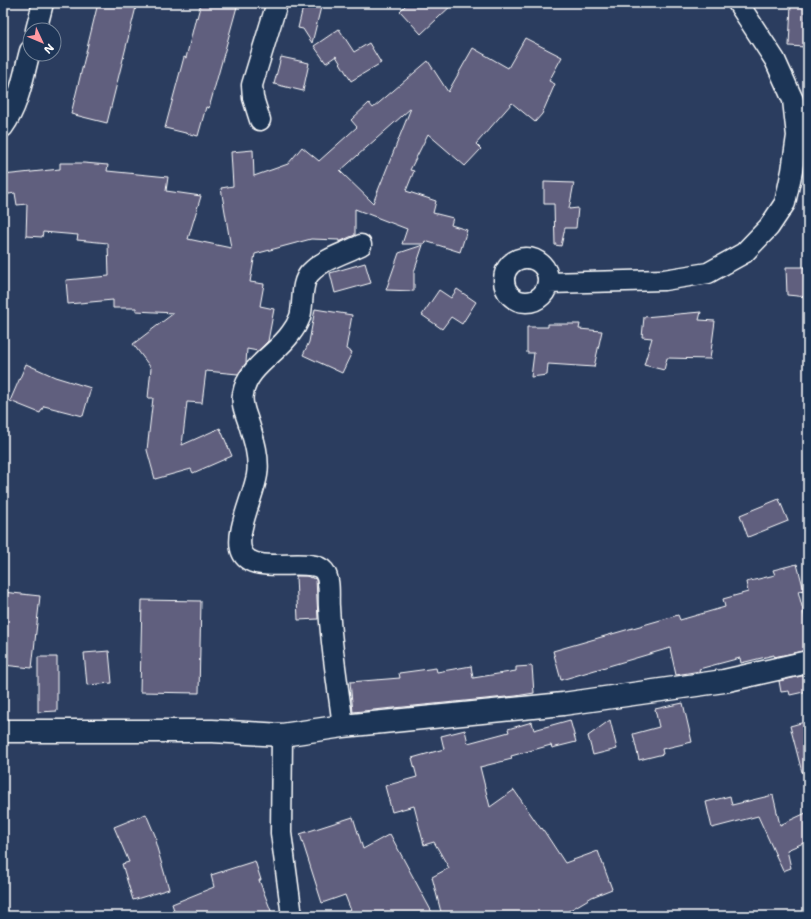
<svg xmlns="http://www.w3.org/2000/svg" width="811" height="919" font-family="'Shantell Sans',sans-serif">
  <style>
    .building { fill: #615e7e; stroke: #fff; fill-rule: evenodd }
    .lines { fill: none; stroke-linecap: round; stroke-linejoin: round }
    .street-casing { stroke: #fff; stroke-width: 23 }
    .secondary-casing { stroke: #fff; stroke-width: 25 }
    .street { stroke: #1d3557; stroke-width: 20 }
    .secondary { stroke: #1d3557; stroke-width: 22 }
  </style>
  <rect width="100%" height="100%" fill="#2b3d5f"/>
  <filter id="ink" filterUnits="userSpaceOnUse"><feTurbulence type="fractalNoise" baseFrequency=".025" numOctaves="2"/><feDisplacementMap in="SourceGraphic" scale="8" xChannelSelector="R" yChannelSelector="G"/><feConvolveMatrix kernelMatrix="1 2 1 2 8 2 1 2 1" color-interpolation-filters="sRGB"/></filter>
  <g filter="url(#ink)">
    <path class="building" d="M 98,3 L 137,3 L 107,123 L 71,114 Z
      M 201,3 L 238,3 L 209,108 L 206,107 L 198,136 L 165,128 L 184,57 L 186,58 L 196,17 L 197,18 Z
      M 304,3 L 322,3 L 312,43 L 303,29 L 298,28 Z
      M 408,3 L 454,3 L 421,34 L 400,11 Z
      M 791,4 L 806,4 L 805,47 L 789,46 Z
      M 339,29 L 354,52 L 369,43 L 381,63 L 351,81 L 336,56 L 326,63 L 314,46 Z
      M 525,38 L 562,57 L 549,81 L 555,84 L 542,114 L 535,122 L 512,103 L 476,144 L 481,149 L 465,166 L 428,134 L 410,170 L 414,171 L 406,191 L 436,201 L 433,213 L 453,218 L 451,225 L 467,230 L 460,252 L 425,241 L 424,244 L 402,244 L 407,229 L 355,209 L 355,235 L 350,237 L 339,242 L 339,240 L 311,239 L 255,254 L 250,282 L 264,284 L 260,306 L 274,309 L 268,341 L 258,351 L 247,349 L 246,363 L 238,374 L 206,371 L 202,403 L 187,402 L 182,445 L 220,428 L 232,456 L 193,473 L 191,469 L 155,479 L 147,450 L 153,398 L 148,398 L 151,368 L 133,344 L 174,313 L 136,311 L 136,308 L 113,308 L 113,300 L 68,304 L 66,280 L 109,276 L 108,243 L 77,240 L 78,235 L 43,232 L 42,237 L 26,236 L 27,204 L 17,205 L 15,193 L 3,195 L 3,175 L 60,169 L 60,163 L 84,163 L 108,165 L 107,171 L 168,177 L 166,191 L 201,196 L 188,239 L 231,248 L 221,188 L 233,186 L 231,152 L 253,150 L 254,176 L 288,164 L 302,147 L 319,161 L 357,127 L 351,120 L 369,103 L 373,108 L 428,61 L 448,92 L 473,48 L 508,68 ZM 411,108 L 373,203 L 340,171 Z
      M 281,57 L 309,63 L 303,91 L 274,84 Z
      M 544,182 L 574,183 L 569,209 L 578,208 L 576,228 L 565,228 L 561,246 L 555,245 L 554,204 L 544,204 Z
      M 423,245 L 414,272 L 414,291 L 386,290 L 399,253 Z
      M 365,263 L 371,283 L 335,293 L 330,273 Z
      M 786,267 L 808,267 L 808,297 L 787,295 Z
      M 457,289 L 476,302 L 462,324 L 451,317 L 442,329 L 422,315 L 439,290 L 451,298 Z
      M 315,309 L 352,315 L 346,349 L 352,352 L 342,373 L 303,355 L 309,342 Z
      M 701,312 L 699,320 L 715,321 L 710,359 L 667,358 L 664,370 L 644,365 L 652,338 L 642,337 L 644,317 Z
      M 548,324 L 580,324 L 579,329 L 602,331 L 594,367 L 548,364 L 547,375 L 531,377 L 534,353 L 527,353 L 527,327 L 548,327 Z
      M 26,364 L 55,377 L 91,388 L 83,416 L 44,406 L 40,413 L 10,401 Z
      M 779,499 L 788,521 L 748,537 L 740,515 Z
      M 797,564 L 804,590 L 798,591 L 808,630 L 808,650 L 774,657 L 774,655 L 741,663 L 740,658 L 699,669 L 700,671 L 676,675 L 670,648 L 561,680 L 553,651 L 678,615 L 680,620 L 725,607 L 723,599 L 748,592 L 746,582 L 775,575 L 773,570 Z
      M 296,576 L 306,576 L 316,579 L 318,619 L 298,620 Z
      M 3,592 L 40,596 L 32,668 L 3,665 Z
      M 142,600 L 201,601 L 199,693 L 140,692 Z
      M 109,651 L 112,683 L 87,685 L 84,653 Z
      M 38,657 L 57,657 L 57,711 L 38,712 Z
      M 471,666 L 473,678 L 516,671 L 516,667 L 532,666 L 534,693 L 516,696 L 353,712 L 350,682 L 400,678 L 399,673 L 436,668 L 437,672 Z
      M 806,675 L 808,691 L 790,695 L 789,691 L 781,692 L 779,681 Z
      M 683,703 L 692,742 L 662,749 L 663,754 L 639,760 L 633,734 L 659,727 L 655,709 Z
      M 570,720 L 576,742 L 552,748 L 551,745 L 511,756 L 512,759 L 480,767 L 490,807 L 514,790 L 541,829 L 542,828 L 565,863 L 598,851 L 612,889 L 592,897 L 560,916 L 442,916 L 432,877 L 449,868 L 434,842 L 424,845 L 414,806 L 392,812 L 385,786 L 417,777 L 412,758 L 444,749 L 441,736 L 465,730 L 468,743 L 509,732 L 508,729 L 532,722 L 534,730 Z
      M 610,720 L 617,749 L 593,755 L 588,736 Z
      M 808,721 L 808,772 L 802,772 L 790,726 Z
      M 773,795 L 780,825 L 808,812 L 808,841 L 787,850 L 791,868 L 783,871 L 758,816 L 712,828 L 706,802 L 730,796 L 732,805 Z
      M 146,814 L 157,840 L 155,841 L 169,889 L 133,900 L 122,864 L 129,862 L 114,827 Z
      M 353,817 L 363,849 L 390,834 L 434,916 L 353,916 L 345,895 L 322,903 L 300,834 Z
      M 255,861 L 261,880 L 259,880 L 273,916 L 176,916 L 172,904 L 214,887 L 211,875 Z"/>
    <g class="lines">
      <g class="street-casing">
        <path id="street" d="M 36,30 L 43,3
          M 260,120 L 253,98 L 252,85 L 277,3
          M 3,127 C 19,105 23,77 30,51
          M504 280a22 22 0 1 1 44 0a22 22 0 1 1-44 0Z
          M 548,283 L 664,280 L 708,273 L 744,253 L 769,227 L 785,203 L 792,171 L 797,136 L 793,100 L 775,60 L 738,3
          M 343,726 C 338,686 331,647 329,607 C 328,597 331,580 324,571 C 311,555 252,577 242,552 C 234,534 254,495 257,475 C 260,457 253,437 248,421 C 245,412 241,403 243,394 C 247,367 277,354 291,333 C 295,328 298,322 300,317 C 304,303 300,283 310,273 C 323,259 345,253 361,245
          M 282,735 L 281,833 L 292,916"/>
      </g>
      <g class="secondary-casing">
        <path id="secondary" d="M 3,731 L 212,731 L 282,735 L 343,726 L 563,704 L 724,681 L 808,662"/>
      </g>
      <use href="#street" class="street"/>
      <use href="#secondary" class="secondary"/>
    </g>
  </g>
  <rect width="811" height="919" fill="none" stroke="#1d3557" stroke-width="16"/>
  <rect x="8" y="8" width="795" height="903" fill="none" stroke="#fff" stroke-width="1.5" filter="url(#ink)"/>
  <g transform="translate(42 42) rotate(134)"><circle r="19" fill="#1d3557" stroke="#77869a"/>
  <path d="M0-3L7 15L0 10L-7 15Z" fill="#ff9aa2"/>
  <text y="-6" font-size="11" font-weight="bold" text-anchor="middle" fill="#ffffff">N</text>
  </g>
</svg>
